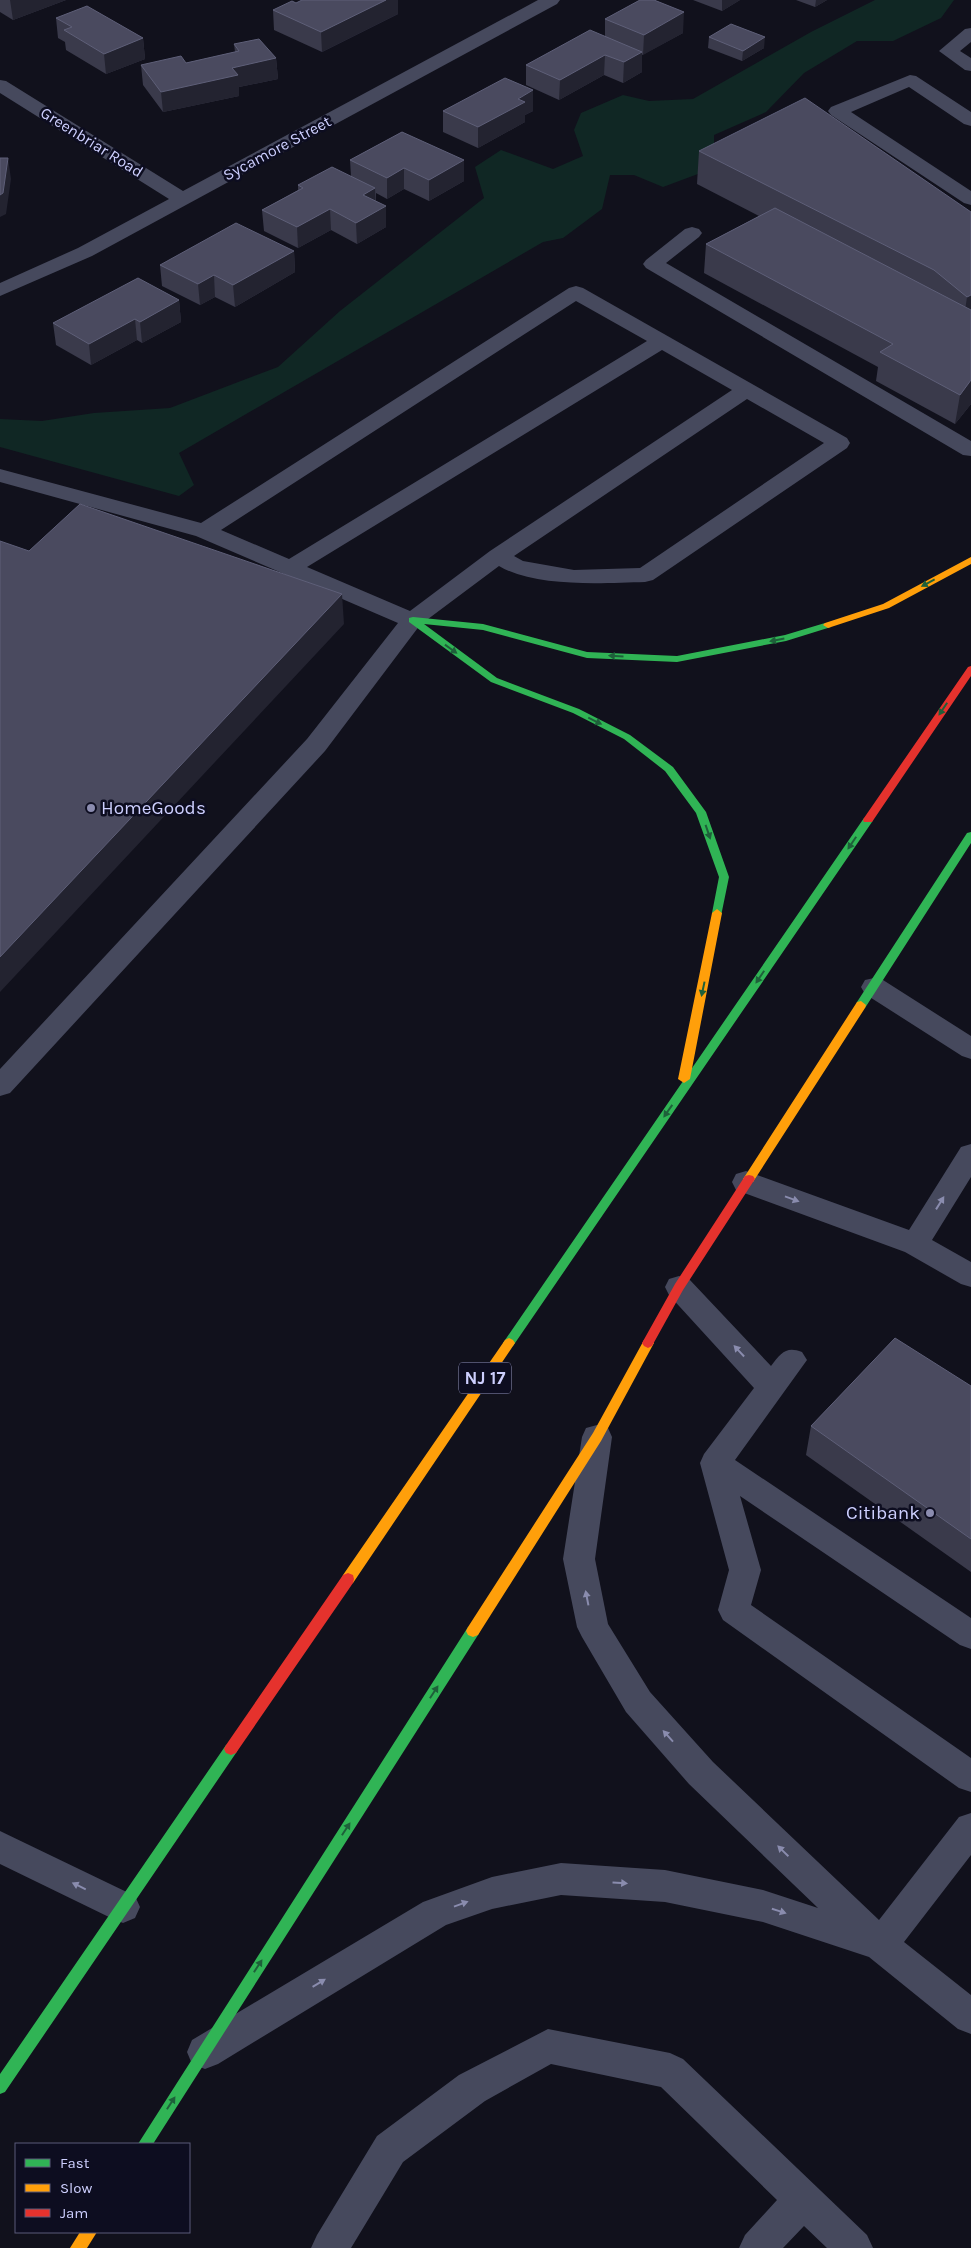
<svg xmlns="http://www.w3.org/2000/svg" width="971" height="2248" font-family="Karla,sans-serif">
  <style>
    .green { fill: #102724 }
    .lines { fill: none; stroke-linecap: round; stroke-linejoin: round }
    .lane { fill: #46495d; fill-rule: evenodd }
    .street { fill: #46495d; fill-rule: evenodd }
    .fast { fill: #30b455; fill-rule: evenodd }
    .slow { fill: #ff9f0a; fill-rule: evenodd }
    .jam { fill: #e5322d; fill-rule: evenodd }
    .wall { fill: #3a3a4b }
    .shaded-wall { fill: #232330 }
    .building { fill: #4a4a5f; stroke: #5e5f78 }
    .oneway { fill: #1e603a }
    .oneway2 { fill: #8a8cae }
    .poi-dot { fill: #8b8caf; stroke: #0d0d20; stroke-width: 2 }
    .labels { text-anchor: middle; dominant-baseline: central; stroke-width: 5; stroke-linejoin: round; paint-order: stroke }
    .far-street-label { font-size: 16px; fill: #cdcffe; stroke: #0d0d20 }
    .shield { fill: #0d0d20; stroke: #9395bb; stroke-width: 1 }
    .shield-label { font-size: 18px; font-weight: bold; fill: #cdcffe }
    .poi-label { font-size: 19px; fill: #cdcffe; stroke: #0d0d20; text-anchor: start }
  </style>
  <rect width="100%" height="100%" fill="#11111c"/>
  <path class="green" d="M 875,0 L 954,0 L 941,18 L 893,41 L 857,41 L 804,73 L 766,112 L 714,135 L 714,168 L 663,187 L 634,175 L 610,175 L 602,209 L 563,238 L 543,242 L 179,453 L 194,485 L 179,496 L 0,447 L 0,419 L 42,421 L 94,413 L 170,408 L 278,367 L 340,311 L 484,198 L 475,167 L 501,150 L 553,169 L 583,156 L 574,130 L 581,113 L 623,95 L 649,101 L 693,99 L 811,32 Z"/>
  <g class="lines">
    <path class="lane" d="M 971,28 L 971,42 L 960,51 L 971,58 L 971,71 L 965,70 L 939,51 L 965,29 Z
      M 910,75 L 916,76 L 971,112 L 971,126 L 964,124 L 909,87 L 851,112 L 971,191 L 971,205 L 964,203 L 831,115 L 828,111 L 831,107 Z
      M 692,227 L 699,229 L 702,233 L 699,237 L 666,263 L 971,441 L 971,456 L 963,455 L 646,268 L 643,264 L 646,260 L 685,229 Z
      M 576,286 L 583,288 L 847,438 L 850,443 L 847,448 L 653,580 L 645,582 C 603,583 536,588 499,566 L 420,625 L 325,751 L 10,1093 L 0,1096 L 0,1069 L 307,739 L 398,623 L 196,536 L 0,482 L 0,469 L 201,523 L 569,288 ZM 576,301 L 647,341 L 289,559 L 221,530 ZM 662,350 L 732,390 L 490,551 L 410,611 L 307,567 ZM 747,399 L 824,443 L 640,568 L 574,570 L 523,561 L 514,556 Z
      M 874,978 L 883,980 L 971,1036 L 971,1059 L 962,1056 L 865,994 L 861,987 L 865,980 Z
      M 971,1144 L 971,1177 L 932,1240 L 971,1262 L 971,1287 L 961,1284 L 905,1252 L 736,1190 L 732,1182 L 736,1174 L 746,1171 L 909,1230 L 961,1147 Z
      M 679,1276 L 689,1279 L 771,1366 C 781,1353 786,1346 802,1352 L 807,1360 L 735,1460 L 971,1618 L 971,1649 L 960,1645 L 740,1496 L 761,1570 L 751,1605 L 971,1758 L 971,1792 L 959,1788 L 723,1620 L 718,1610 L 729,1570 L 700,1463 L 704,1454 L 754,1388 L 669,1295 L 665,1287 L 669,1279 Z
      M 597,1425 L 608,1428 L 612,1437 L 595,1559 L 608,1624 L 650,1692 L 713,1762 L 879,1920 L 959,1817 L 971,1813 L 971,1855 L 904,1942 L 971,1995 L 971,2034 L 958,2029 L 869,1957 L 763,1922 L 665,1902 L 561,1895 L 492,1909 L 446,1925 L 218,2064 L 205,2069 L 192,2064 L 187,2052 L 192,2040 L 423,1902 L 492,1877 L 561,1863 L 665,1870 L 763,1890 L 818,1908 L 689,1784 L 626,1712 L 582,1637 L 577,1627 L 563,1559 L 582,1437 L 586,1428 Z
      M 0,1831 L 135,1896 L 140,1907 L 135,1918 L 123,1923 L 111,1918 L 0,1864 Z
      M 548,2029 L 670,2053 L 683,2059 L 867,2235 L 873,2248 L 827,2248 L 804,2226 L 783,2248 L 739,2248 L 745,2235 L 777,2200 L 661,2087 L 551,2064 L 485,2101 L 403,2162 L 351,2248 L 311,2248 L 317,2235 L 377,2136 L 459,2075 Z"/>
    <path class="street" d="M 538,0 L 560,0 L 557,4 L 92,256 L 0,296 L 0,283 L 78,248 L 169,199 L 0,93 L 0,80 L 6,81 L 183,191 Z"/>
    <path class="fast" d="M 413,617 L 483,624 L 587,652 L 677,656 L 785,635 L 825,623 L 831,623 L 831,627 L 786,641 L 677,662 L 587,658 L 483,630 L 424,624 L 497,678 L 579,709 L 630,735 L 673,767 L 706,812 L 729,877 L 721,916 L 713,916 L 712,913 L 719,877 L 696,813 L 665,771 L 624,739 L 573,713 L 491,682 L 409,622 L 409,618 Z
      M 868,817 L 873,820 L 872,822 L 513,1346 L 509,1348 L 505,1346 L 503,1343 L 505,1340 L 864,818 Z
      M 971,832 L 971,843 L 865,1008 L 857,1008 L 856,1005 L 857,1002 L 967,833 Z
      M 473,1625 L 478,1627 L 480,1631 L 478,1635 L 153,2144 L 138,2144 L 468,1627 Z
      M 231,1743 L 236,1745 L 238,1749 L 236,1753 L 5,2092 L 0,2094 L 0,2074 L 226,1745 Z"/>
    <path class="slow" d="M 971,557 L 971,564 L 889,608 L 828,628 L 823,625 L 825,623 L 883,604 Z
      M 717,909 L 722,913 L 690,1079 L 684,1083 L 678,1079 L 712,913 Z
      M 861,1001 L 866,1005 L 865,1008 L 753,1182 L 745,1182 L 743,1179 L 745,1176 L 857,1002 Z
      M 509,1338 L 513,1340 L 515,1343 L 513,1346 L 353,1583 L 348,1585 L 343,1583 L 342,1579 L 343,1575 L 505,1340 Z
      M 648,1338 L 652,1340 L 654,1343 L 601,1441 L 478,1635 L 473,1637 L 468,1635 L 466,1631 L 468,1627 L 593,1433 L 644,1340 Z
      M 80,2232 L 97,2232 L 87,2248 L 70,2248 Z"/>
    <path class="jam" d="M 971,666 L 971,676 L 872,822 L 864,822 L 863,820 L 864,818 L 968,667 Z
      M 749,1175 L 753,1176 L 755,1179 L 753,1182 L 683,1290 L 652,1346 L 648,1348 L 644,1346 L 642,1343 L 675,1284 L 745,1176 Z
      M 348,1573 L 353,1575 L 354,1579 L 353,1583 L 236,1753 L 231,1755 L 226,1753 L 224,1749 L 226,1745 L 343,1575 Z"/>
  </g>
  <path class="wall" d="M 0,0 L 66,0 L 13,20 L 0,12 Z
    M 302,0 L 398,0 L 398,14 L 322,52 L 274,30 L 273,10 L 296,3 Z
    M 693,0 L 740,0 L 722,11 Z
    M 796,0 L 827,0 L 815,7 Z
    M 56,18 L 143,38 L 145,59 L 106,74 L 66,50 L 65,42 L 58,38 Z
    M 605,19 L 683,33 L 642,55 L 642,72 L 623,83 L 604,75 L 559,100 L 526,85 L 526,65 L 605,36 Z
    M 709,37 L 764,48 L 742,61 L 708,48 Z
    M 234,44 L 276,58 L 278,79 L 239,87 L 239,96 L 163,112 L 143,85 L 141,65 L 186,63 L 235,52 Z
    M 443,111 L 533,111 L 525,115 L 525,122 L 478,148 L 443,132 Z
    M 402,132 L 464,181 L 429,201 L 404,189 L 387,199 L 376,193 L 376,201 L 386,227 L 357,244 L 331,230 L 298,248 L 264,231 L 262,210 L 298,190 L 298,185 L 351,176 L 350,160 Z
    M 699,151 L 971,212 L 971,404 L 955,424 L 876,381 L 878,367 L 704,273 L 706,244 L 759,216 L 697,184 Z
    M 294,251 L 295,272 L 235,307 L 215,297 L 200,305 L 162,286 L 160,265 Z
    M 179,300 L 181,322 L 142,343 L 137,340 L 91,365 L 56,345 L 53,323 Z
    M 971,1386 L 971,1572 L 806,1455 L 811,1426 Z"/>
  <path class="shaded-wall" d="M 10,0 L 66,0 L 13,20 Z
    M 386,0 L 398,0 L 398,14 L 322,52 L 321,32 Z
    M 722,0 L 740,0 L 722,11 Z
    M 816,0 L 827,0 L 815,7 Z
    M 684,12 L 683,33 L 643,55 L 644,35 Z
    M 765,37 L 764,48 L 742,61 L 743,51 Z
    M 143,38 L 145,59 L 106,74 L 104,54 Z
    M 642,52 L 642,72 L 623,83 L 624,62 Z
    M 605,55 L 604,75 L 559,100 L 560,80 Z
    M 276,58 L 278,79 L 239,87 L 239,96 L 163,112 L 161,92 L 232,68 Z
    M 533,90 L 533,111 L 525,115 L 525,122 L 478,148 L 478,127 L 518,99 Z
    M 8,158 L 11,179 L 6,214 L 0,217 L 0,195 Z
    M 464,160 L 464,181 L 429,201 L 429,180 Z
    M 404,168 L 404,189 L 387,199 L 387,178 Z
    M 375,188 L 376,209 L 363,195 Z
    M 386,206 L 386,227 L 357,244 L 356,223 Z
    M 330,209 L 331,230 L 298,248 L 297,227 Z
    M 294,251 L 295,272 L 235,307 L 233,285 Z
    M 214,275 L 215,297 L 200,305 L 198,284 Z
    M 971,295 L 971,328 L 962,331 L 967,297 Z
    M 179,300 L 181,322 L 142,343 L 140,322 Z
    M 135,319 L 137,340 L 91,365 L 89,344 Z
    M 971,380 L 971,404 L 955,424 L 960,395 Z
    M 342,594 L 344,624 L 0,992 L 0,957 Z"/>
  <path class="building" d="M 302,0 L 386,0 L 321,32 L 273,10 L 292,1 L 296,3 Z
    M 640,0 L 654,0 L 684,12 L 644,35 L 605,19 Z
    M 87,6 L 143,38 L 104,54 L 64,30 L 72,27 L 56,18 Z
    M 731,24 L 765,37 L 743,51 L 709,37 Z
    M 590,30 L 642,52 L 624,62 L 605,55 L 560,80 L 526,65 Z
    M 259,39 L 276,58 L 232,68 L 238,75 L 161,92 L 141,65 L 181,56 L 186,63 L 239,51 L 234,44 Z
    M 505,78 L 533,90 L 518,99 L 525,102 L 478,127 L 443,111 Z
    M 805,98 L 971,212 L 971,295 L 967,297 L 934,270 L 699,151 Z
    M 402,132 L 464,160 L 429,180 L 404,168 L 387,178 L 350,160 Z
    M 0,158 L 8,158 L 3,193 L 0,195 Z
    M 332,167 L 375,188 L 363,195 L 386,206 L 356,223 L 330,209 L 297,227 L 262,210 L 303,188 L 298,185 Z
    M 775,208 L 971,310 L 971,380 L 960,395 L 880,352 L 893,344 L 706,244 Z
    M 236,223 L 294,251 L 233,285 L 214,275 L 198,284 L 160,265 Z
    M 138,278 L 179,300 L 140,322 L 135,319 L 89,344 L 53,323 Z
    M 80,504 L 342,594 L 0,957 L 0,541 L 29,551 Z
    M 895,1338 L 971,1386 L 971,1539 L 811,1426 Z"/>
  <defs><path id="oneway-solid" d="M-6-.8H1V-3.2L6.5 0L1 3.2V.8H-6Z" transform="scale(1.25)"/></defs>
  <g class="oneway">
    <use href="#oneway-solid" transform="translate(928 583) rotate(152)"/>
    <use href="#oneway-solid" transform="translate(777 640) rotate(169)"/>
    <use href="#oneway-solid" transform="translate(451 649) rotate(36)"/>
    <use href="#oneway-solid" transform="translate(616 656) rotate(-177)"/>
    <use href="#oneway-solid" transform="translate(943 709) rotate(124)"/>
    <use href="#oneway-solid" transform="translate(595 721) rotate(26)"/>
    <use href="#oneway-solid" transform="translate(708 832) rotate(71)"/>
    <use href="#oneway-solid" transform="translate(852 843) rotate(124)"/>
    <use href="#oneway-solid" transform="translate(760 977) rotate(124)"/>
    <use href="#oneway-solid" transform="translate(703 989) rotate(102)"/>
    <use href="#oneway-solid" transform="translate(668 1111) rotate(125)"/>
    <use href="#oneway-solid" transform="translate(434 1692) rotate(-57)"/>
    <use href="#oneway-solid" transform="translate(346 1829) rotate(-57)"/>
    <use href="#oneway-solid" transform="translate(258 1966) rotate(-57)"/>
    <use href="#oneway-solid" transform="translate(171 2103) rotate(-57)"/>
  </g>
  <g class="oneway2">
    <use href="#oneway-solid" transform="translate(792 1199) rotate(20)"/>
    <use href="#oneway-solid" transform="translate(940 1203) rotate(-58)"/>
    <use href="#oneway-solid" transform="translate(739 1351) rotate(-133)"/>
    <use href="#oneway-solid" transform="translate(587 1598) rotate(-101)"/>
    <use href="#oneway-solid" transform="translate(668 1736) rotate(-132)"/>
    <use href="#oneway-solid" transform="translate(783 1851) rotate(-136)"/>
    <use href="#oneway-solid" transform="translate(620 1883) rotate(4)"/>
    <use href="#oneway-solid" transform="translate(79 1886) rotate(-154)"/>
    <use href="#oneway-solid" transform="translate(461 1904) rotate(-20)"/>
    <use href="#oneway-solid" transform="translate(779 1911) rotate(18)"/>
    <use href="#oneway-solid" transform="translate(319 1983) rotate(-31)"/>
  </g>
  <g class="poi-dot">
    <circle cx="91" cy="808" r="5"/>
    <circle cx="930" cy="1513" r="5"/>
  </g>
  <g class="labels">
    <g class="far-street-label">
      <text transform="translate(92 142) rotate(32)">Greenbriar Road</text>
      <text transform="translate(277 148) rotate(-28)">Sycamore Street</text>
    </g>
    <rect class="shield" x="459" y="1362.5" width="52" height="31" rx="4"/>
    <g class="shield-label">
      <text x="485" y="1378">NJ 17</text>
    </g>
    <g class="poi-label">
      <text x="101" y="808">HomeGoods</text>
      <text x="920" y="1513" text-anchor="end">Citibank</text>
    </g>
  </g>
  <rect x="15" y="2143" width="175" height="90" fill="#0d0d20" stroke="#5a5b79"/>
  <rect x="25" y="2159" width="25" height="8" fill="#30b455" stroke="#5a5b79"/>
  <text x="60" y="2168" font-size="15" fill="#cdcffe">Fast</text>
  <rect x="25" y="2184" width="25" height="8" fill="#ff9f0a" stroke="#5a5b79"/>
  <text x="60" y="2193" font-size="15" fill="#cdcffe">Slow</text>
  <rect x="25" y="2209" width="25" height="8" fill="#e5322d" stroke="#5a5b79"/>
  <text x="60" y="2218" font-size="15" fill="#cdcffe">Jam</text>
</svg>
